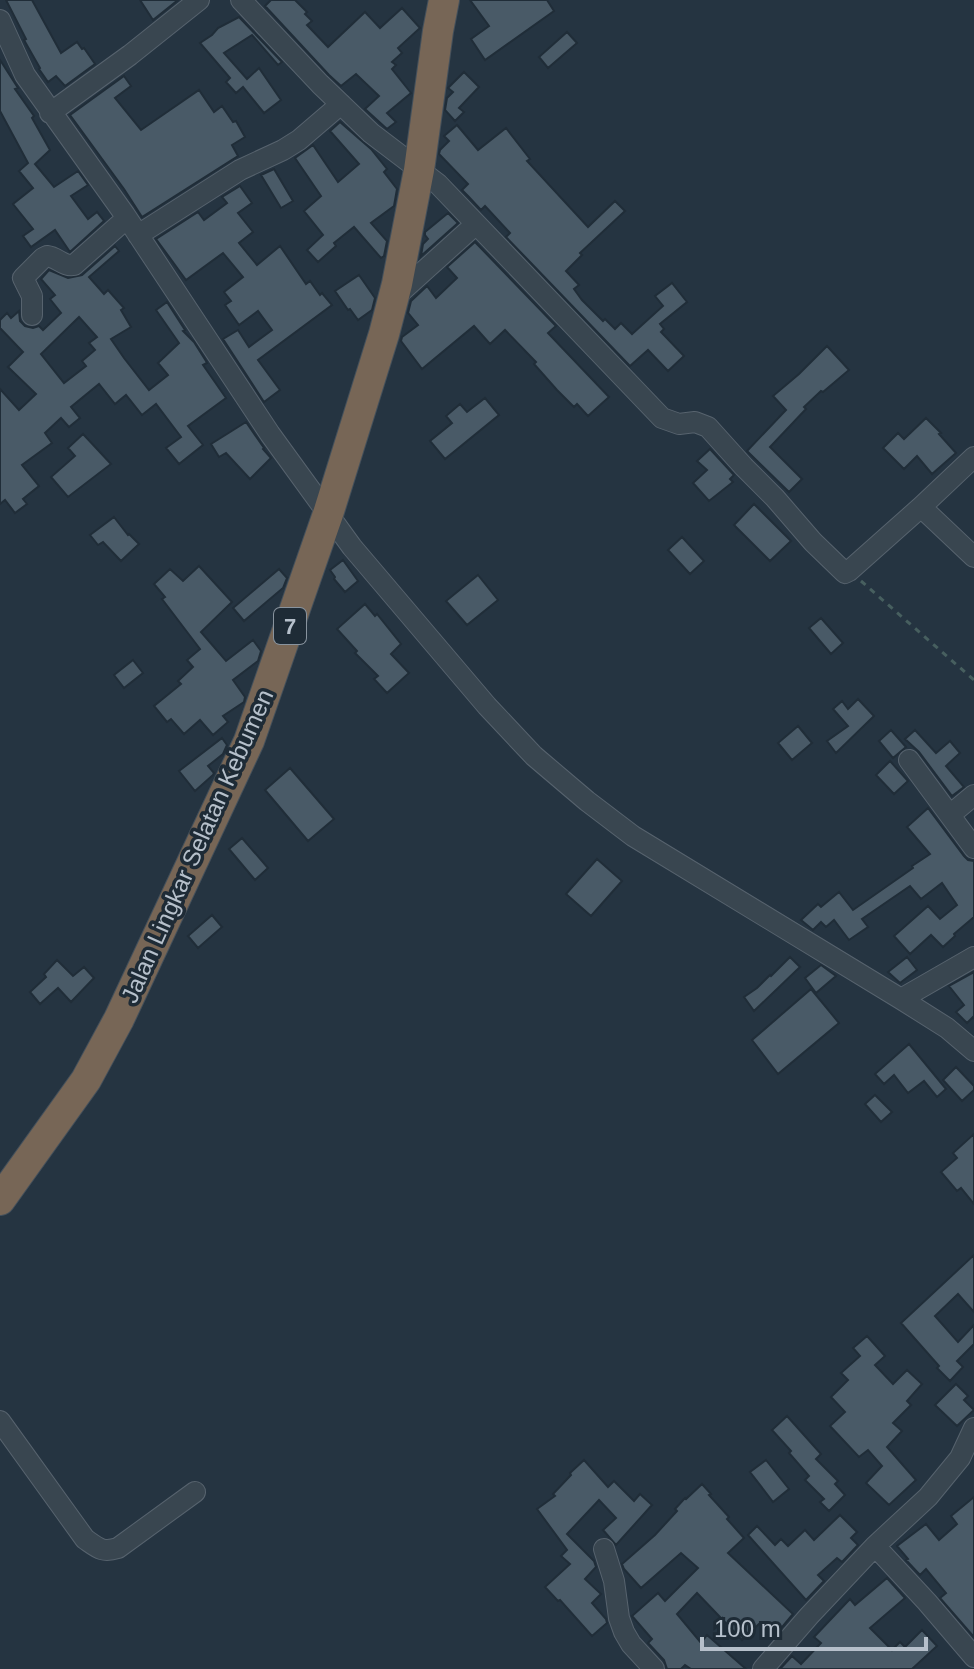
<svg xmlns="http://www.w3.org/2000/svg" width="974" height="1669" font-family="Arial,sans-serif">
  <style>
    .building { fill: #495a67; stroke: #202d38; stroke-width: 2; fill-rule: evenodd }
    .lines { fill: none; stroke-linecap: round; stroke-linejoin: round }
    .minor-casing { stroke: #57636e; stroke-width: 22 }
    .highway-casing { stroke: #44505b; stroke-width: 32 }
    .path { stroke: #475f5f; stroke-width: 3; stroke-dasharray: 6 6; stroke-linecap: butt }
    .minor { stroke: #394650; stroke-width: 20 }
    .highway { stroke: #776656; stroke-width: 30 }
    .labels { text-anchor: middle; dominant-baseline: central; stroke-width: 7; stroke-linejoin: round; paint-order: stroke }
    .shield { fill: #1e2b36; stroke: #88939e; stroke-width: 2 }
    .shield-label { font-size: 22px; font-weight: bold; fill: #b6c0cb }
    .street-label { font-size: 24px; fill: #b6c0cb; stroke: #1e2b36 }
  </style>
  <rect width="100%" height="100%" fill="#253441"/>
  <path class="building" d="M 6,0 L 32,0 L 61,53 L 77,42 L 82,49 L 84,48 L 95,64 L 65,86 L 56,76 L 48,82 L 39,69 L 40,68 L 24,40 L 26,39 Z
    M 140,0 L 178,0 L 153,20 Z
    M 271,0 L 295,0 L 307,12 L 305,14 L 312,21 L 307,25 L 328,47 L 365,12 L 380,28 L 402,8 L 420,28 L 398,48 L 402,53 L 392,62 L 396,65 L 392,69 L 411,93 L 387,113 L 396,122 L 387,129 L 365,109 L 379,96 L 356,74 L 341,86 L 329,75 L 265,6 Z
    M 470,0 L 547,0 L 554,11 L 485,60 L 471,39 L 489,26 Z
    M 239,17 L 282,62 L 278,65 L 252,35 L 224,53 L 247,79 L 259,68 L 281,100 L 264,113 L 243,87 L 236,93 L 226,82 L 230,78 L 200,43 L 212,35 L 218,28 Z
    M 567,32 L 577,43 L 548,68 L 539,57 Z
    M 0,60 L 18,88 L 15,89 L 34,116 L 32,118 L 50,150 L 35,164 L 54,187 L 78,171 L 88,185 L 71,196 L 88,219 L 97,212 L 104,221 L 70,252 L 55,230 L 31,247 L 23,236 L 33,229 L 13,204 L 33,188 L 19,171 L 28,163 L 0,111 Z
    M 464,72 L 479,87 L 459,108 L 464,112 L 455,121 L 445,110 L 447,98 L 453,92 L 448,88 Z
    M 124,76 L 131,86 L 115,98 L 141,130 L 199,90 L 214,112 L 222,106 L 233,122 L 236,121 L 245,137 L 232,145 L 238,156 L 142,217 L 124,189 L 70,115 Z
    M 340,122 L 371,149 L 387,169 L 384,172 L 397,189 L 394,206 L 371,223 L 387,241 L 384,256 L 381,258 L 354,227 L 334,243 L 336,246 L 318,262 L 307,250 L 323,235 L 304,211 L 321,196 L 295,158 L 313,145 L 338,182 L 359,164 L 330,131 Z
    M 457,125 L 478,150 L 506,128 L 530,159 L 527,161 L 588,227 L 615,201 L 625,211 L 580,253 L 582,255 L 566,271 L 579,285 L 574,289 L 582,300 L 603,321 L 605,319 L 615,329 L 621,323 L 632,334 L 663,306 L 655,296 L 672,283 L 687,302 L 660,324 L 664,329 L 661,332 L 684,356 L 668,371 L 648,350 L 630,366 L 506,237 L 510,233 L 485,206 L 481,210 L 468,196 L 462,190 L 468,184 L 439,154 L 440,150 L 449,141 L 444,136 Z
    M 274,169 L 293,201 L 281,208 L 261,175 Z
    M 240,186 L 252,203 L 238,213 L 253,232 L 239,243 L 257,265 L 280,246 L 306,284 L 310,281 L 320,295 L 322,293 L 332,305 L 258,360 L 280,390 L 264,402 L 223,339 L 238,330 L 249,347 L 272,330 L 258,311 L 239,325 L 225,305 L 231,301 L 224,292 L 243,277 L 223,253 L 186,280 L 156,239 L 198,212 L 204,220 L 227,203 L 222,197 Z
    M 448,213 L 458,223 L 421,256 L 423,244 L 428,239 L 425,235 L 425,232 Z
    M 475,242 L 556,326 L 548,333 L 609,397 L 588,416 L 577,404 L 574,407 L 557,390 L 534,364 L 536,362 L 505,330 L 490,344 L 474,326 L 422,369 L 401,341 L 402,337 L 418,325 L 408,313 L 411,301 L 427,286 L 436,298 L 457,278 L 447,267 Z
    M 115,246 L 119,251 L 89,277 L 104,294 L 108,290 L 124,308 L 121,310 L 131,327 L 111,339 L 124,358 L 149,390 L 168,375 L 158,363 L 179,343 L 156,310 L 167,302 L 185,330 L 183,331 L 194,342 L 206,361 L 207,363 L 203,365 L 226,398 L 188,426 L 203,445 L 179,464 L 166,448 L 181,437 L 156,404 L 142,415 L 126,395 L 115,404 L 99,384 L 71,407 L 80,418 L 69,427 L 61,418 L 45,433 L 52,443 L 22,465 L 39,486 L 23,499 L 27,504 L 15,513 L 5,500 L 0,504 L 0,389 L 19,410 L 36,394 L 8,367 L 23,352 L 0,328 L 0,320 L 7,313 L 11,318 L 19,311 L 20,321 L 25,326 L 33,328 L 39,326 L 43,330 L 61,313 L 50,299 L 55,295 L 41,279 L 49,270 L 68,278 L 82,275 ZM 79,317 L 97,337 L 89,343 L 95,350 L 82,361 L 86,366 L 64,383 L 41,354 Z
    M 359,275 L 375,298 L 372,310 L 358,320 L 350,309 L 348,310 L 335,291 Z
    M 827,346 L 849,370 L 823,392 L 821,391 L 804,407 L 806,409 L 770,447 L 802,479 L 789,492 L 747,451 L 786,410 L 773,396 L 799,374 Z
    M 485,398 L 499,415 L 445,459 L 430,441 L 452,423 L 446,416 L 460,404 L 467,412 Z
    M 926,418 L 941,433 L 939,434 L 956,453 L 932,474 L 917,456 L 904,469 L 883,448 L 898,433 L 904,439 Z
    M 246,422 L 264,448 L 263,449 L 271,458 L 250,479 L 226,453 L 219,457 L 211,444 Z
    M 83,434 L 111,464 L 68,497 L 51,477 L 75,456 L 68,448 Z
    M 710,449 L 734,475 L 730,479 L 733,482 L 709,501 L 693,483 L 707,470 L 697,461 Z
    M 754,504 L 791,541 L 770,561 L 734,525 Z
    M 114,517 L 128,535 L 129,534 L 139,544 L 121,561 L 103,542 L 98,545 L 90,535 Z
    M 682,537 L 704,561 L 690,574 L 668,550 Z
    M 343,560 L 358,581 L 345,592 L 334,579 L 335,577 L 330,570 Z
    M 199,566 L 232,602 L 201,632 L 226,661 L 253,640 L 261,651 L 258,661 L 233,680 L 245,697 L 244,702 L 223,716 L 228,722 L 213,735 L 200,720 L 184,734 L 171,719 L 167,722 L 154,706 L 181,684 L 178,681 L 193,667 L 187,660 L 200,649 L 162,599 L 165,597 L 154,584 L 170,569 L 183,581 Z
    M 279,569 L 287,578 L 283,588 L 244,621 L 233,608 Z
    M 478,575 L 498,600 L 467,625 L 446,601 Z
    M 365,604 L 375,616 L 377,614 L 401,644 L 391,654 L 409,673 L 387,693 L 374,679 L 378,676 L 355,653 L 357,651 L 337,629 Z
    M 821,618 L 843,643 L 831,654 L 809,628 Z
    M 133,660 L 143,673 L 124,688 L 114,675 Z
    M 858,699 L 874,716 L 836,753 L 827,741 L 848,726 L 833,709 L 842,701 L 848,709 Z
    M 798,726 L 812,743 L 792,760 L 778,743 Z
    M 891,730 L 906,747 L 893,758 L 879,741 Z
    M 915,730 L 936,753 L 950,741 L 960,753 L 946,766 L 964,787 L 952,796 L 919,752 L 905,739 Z
    M 222,738 L 227,745 L 223,754 L 208,766 L 214,773 L 213,775 L 195,791 L 179,771 Z
    M 890,761 L 908,781 L 894,794 L 876,775 Z
    M 290,768 L 334,819 L 308,841 L 265,790 Z
    M 928,808 L 964,856 L 968,860 L 974,861 L 974,917 L 954,934 L 955,936 L 943,947 L 931,935 L 910,954 L 894,936 L 928,906 L 940,919 L 957,905 L 942,883 L 921,899 L 910,886 L 862,919 L 868,927 L 849,940 L 834,920 L 826,927 L 821,922 L 813,930 L 801,920 L 818,904 L 821,907 L 839,892 L 853,910 L 913,868 L 912,866 L 930,854 L 907,827 Z
    M 242,838 L 268,868 L 255,880 L 229,849 Z
    M 597,859 L 622,881 L 591,916 L 566,894 Z
    M 212,915 L 222,927 L 198,948 L 188,936 Z
    M 790,957 L 800,967 L 754,1011 L 744,997 L 757,988 L 770,975 L 771,976 Z
    M 907,957 L 917,970 L 900,983 L 888,972 Z
    M 57,960 L 73,976 L 84,967 L 94,978 L 71,1002 L 58,988 L 40,1004 L 30,992 L 46,977 L 44,974 Z
    M 821,965 L 836,976 L 816,993 L 805,978 Z
    M 974,972 L 974,1018 L 973,1017 L 967,1023 L 956,1012 L 964,1005 L 949,986 Z
    M 811,989 L 839,1023 L 778,1074 L 752,1040 Z
    M 909,1044 L 946,1089 L 937,1097 L 924,1081 L 908,1093 L 894,1075 L 884,1084 L 875,1074 Z
    M 956,1067 L 974,1086 L 974,1090 L 962,1101 L 943,1080 Z
    M 875,1095 L 892,1112 L 881,1122 L 865,1104 Z
    M 974,1134 L 974,1204 L 961,1188 L 957,1191 L 941,1172 L 957,1158 L 953,1153 Z
    M 974,1255 L 974,1312 L 958,1294 L 935,1316 L 958,1342 L 974,1325 L 974,1344 L 957,1361 L 963,1367 L 950,1381 L 937,1368 L 939,1366 L 901,1323 Z
    M 867,1336 L 885,1356 L 875,1365 L 893,1384 L 907,1370 L 922,1384 L 907,1401 L 911,1405 L 893,1423 L 902,1431 L 887,1447 L 916,1480 L 889,1505 L 866,1483 L 882,1466 L 868,1450 L 859,1457 L 830,1426 L 845,1412 L 831,1397 L 848,1380 L 841,1373 L 860,1356 L 853,1348 Z
    M 956,1384 L 968,1396 L 964,1400 L 974,1410 L 957,1426 L 935,1405 Z
    M 787,1416 L 821,1454 L 816,1459 L 838,1481 L 835,1484 L 845,1495 L 829,1511 L 820,1502 L 824,1499 L 805,1480 L 809,1476 L 789,1453 L 791,1451 L 772,1430 Z
    M 584,1460 L 608,1487 L 614,1481 L 634,1501 L 640,1494 L 652,1505 L 616,1545 L 603,1530 L 616,1518 L 599,1500 L 567,1534 L 594,1561 L 596,1567 L 585,1579 L 601,1594 L 592,1603 L 606,1619 L 607,1623 L 592,1636 L 560,1600 L 558,1601 L 545,1587 L 570,1564 L 561,1556 L 567,1550 L 537,1509 L 555,1496 L 553,1494 L 571,1475 L 570,1473 Z
    M 766,1460 L 789,1489 L 773,1502 L 750,1472 Z
    M 702,1484 L 711,1494 L 709,1495 L 729,1517 L 727,1519 L 744,1538 L 728,1553 L 793,1614 L 773,1638 L 760,1623 L 742,1640 L 697,1593 L 677,1614 L 701,1643 L 707,1635 L 746,1669 L 691,1669 L 685,1665 L 681,1669 L 667,1669 L 664,1660 L 648,1643 L 652,1639 L 632,1616 L 658,1593 L 665,1601 L 698,1568 L 681,1553 L 641,1588 L 624,1569 L 622,1564 L 655,1535 L 677,1511 L 675,1509 L 685,1498 L 686,1499 Z
    M 974,1497 L 974,1637 L 940,1598 L 946,1593 L 926,1569 L 920,1575 L 906,1560 L 908,1559 L 897,1546 L 926,1524 L 939,1540 L 957,1524 L 951,1516 Z
    M 840,1515 L 857,1532 L 851,1538 L 858,1545 L 842,1562 L 837,1558 L 818,1575 L 824,1581 L 806,1600 L 748,1535 L 757,1526 L 775,1545 L 781,1539 L 788,1546 L 805,1530 L 814,1540 Z
    M 887,1578 L 905,1598 L 870,1628 L 892,1650 L 900,1642 L 905,1647 L 922,1630 L 937,1646 L 912,1669 L 780,1669 L 792,1656 L 801,1664 L 821,1643 L 814,1637 L 850,1599 L 855,1605 Z"/>
  <g class="lines">
    <g class="minor-casing">
      <path id="minor" d="M 241,0 L 320,84 L 371,133 L 438,184 L 662,418 L 679,424 L 695,422 L 708,427 L 744,467 L 775,498 L 813,542 L 843,571 L 845,573 L 849,571 L 921,507
        M 0,20 L 25,75 L 125,215 L 270,434 L 352,547 L 487,706 L 534,756 L 587,801 L 633,836 L 901,999 L 947,1028 L 974,1051
        M 50,113 L 130,55 L 199,0
        M 138,235 L 240,170 L 283,150 L 299,140 L 341,104
        M 395,297 L 476,224
        M 32,315 L 32,296 L 23,278 L 43,258 L 47,256 C 57,257 64,267 74,265 L 127,218
        M 974,457 L 921,507 L 974,557
        M 909,760 L 974,848
        M 950,815 L 974,795
        M 901,999 L 974,957
        M 0,1421 L 85,1539 C 98,1548 102,1553 118,1548 L 195,1492
        M 875,1546 L 927,1602 L 974,1657
        M 604,1549 L 614,1581 L 619,1618 L 624,1632 L 631,1644 L 654,1669
        M 763,1669 L 809,1616 L 875,1546 L 928,1497 L 960,1458 L 974,1428"/>
    </g>
    <g class="highway-casing">
      <path id="highway" d="M 0,1200 L 86,1080 L 119,1019 L 249,741 L 328,514 L 384,334 L 397,284 L 419,170 L 438,31 L 444,0"/>
    </g>
    <path class="path" d="M 861,581 L 974,680"/>
    <use href="#minor" class="minor"/>
    <use href="#highway" class="highway"/>
  </g>
  <g class="labels">
    <rect class="shield" x="274" y="608" width="32" height="36" rx="6"/>
    <g class="shield-label">
      <text x="290" y="626">7</text>
    </g>
    <g class="street-label">
      <text transform="translate(197 846) rotate(-66)">Jalan Lingkar Selatan Kebumen</text>
    </g>
  </g>
  <path d="M702 1637v12h224v-12" fill="none" stroke="#b6c0cb" stroke-width="4"/>
  <text x="714" y="1637" font-size="24" fill="#b6c0cb" stroke="#1e2b36" stroke-width="6" paint-order="stroke">100 m</text>
</svg>
